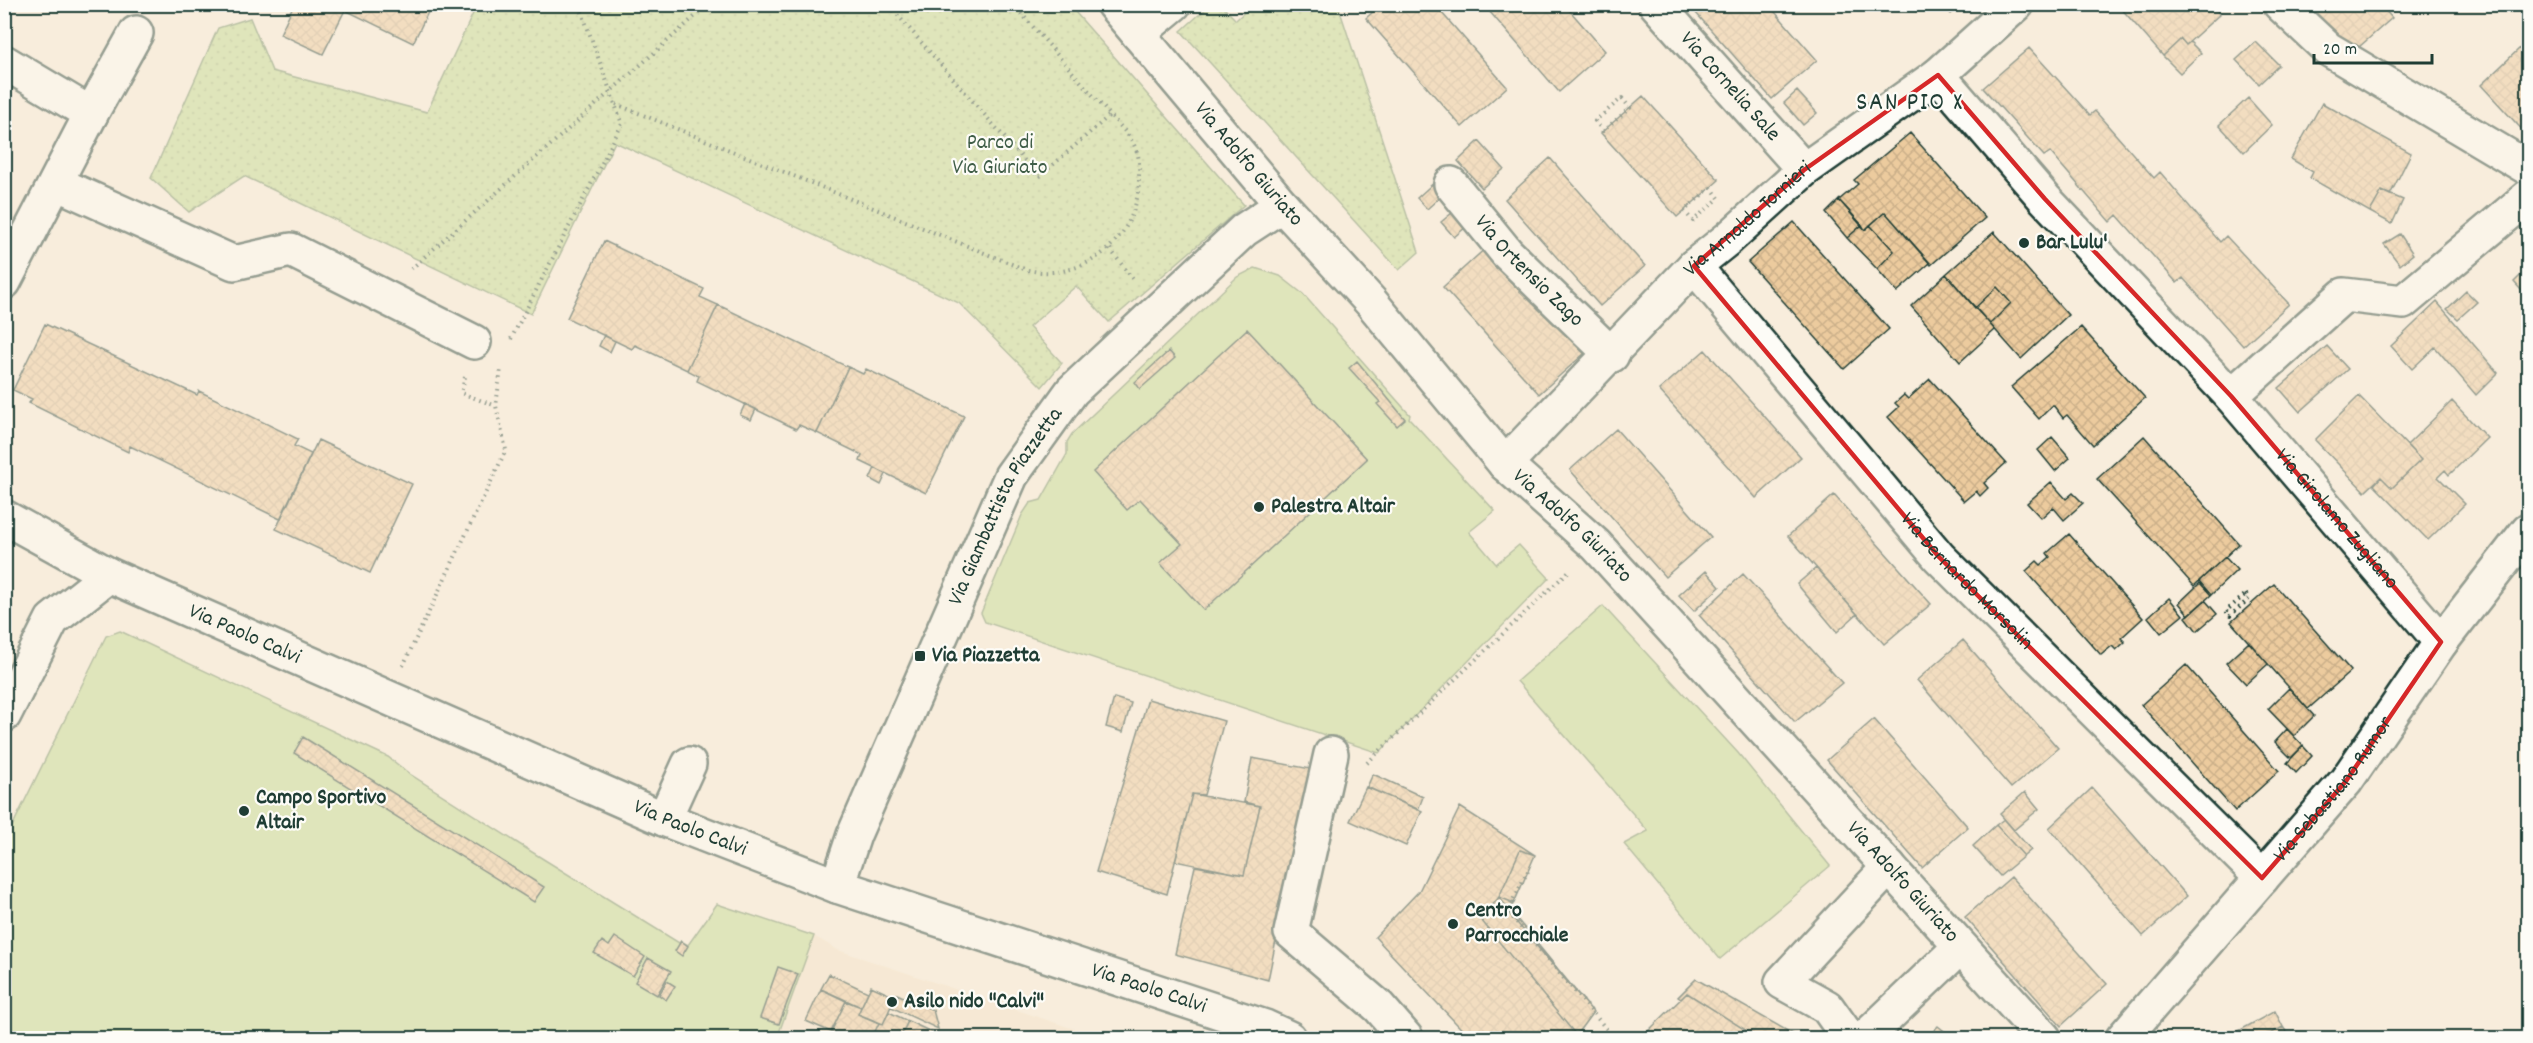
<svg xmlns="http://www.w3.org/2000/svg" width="2533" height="1043" font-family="Dekko,sans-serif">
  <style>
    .built { fill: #f4e3c9 }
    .green { fill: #c1db92; stroke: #708c63; stroke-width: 1.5 }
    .park { fill: url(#park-dots); stroke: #708c63; stroke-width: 1.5 }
    .building { fill: url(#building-cross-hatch); stroke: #1f3d34; stroke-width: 1.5 }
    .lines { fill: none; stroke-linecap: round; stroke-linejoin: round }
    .minor-casing { stroke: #1f3d34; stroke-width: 38 }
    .path { stroke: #1f3d34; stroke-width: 4; stroke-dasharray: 1.5 4.5; stroke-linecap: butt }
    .minor { stroke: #fdfcf7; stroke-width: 33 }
    .marked { fill: none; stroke: #d62828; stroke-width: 4.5; stroke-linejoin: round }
    .poi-dot { fill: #1f3d34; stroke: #fdfcf7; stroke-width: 2 }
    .labels { text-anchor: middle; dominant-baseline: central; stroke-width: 4.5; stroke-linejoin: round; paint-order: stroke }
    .street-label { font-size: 22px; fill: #1f3d34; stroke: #fdfcf7 }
    .park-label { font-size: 22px; fill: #3f5d47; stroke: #fdfcf7 }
    .poi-label { font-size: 22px; font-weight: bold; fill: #1f3d34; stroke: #fdfcf7; text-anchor: start }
    .quarter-label { font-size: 26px; letter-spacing: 1.5px; fill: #1f3d34; stroke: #fdfcf7 }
  </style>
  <defs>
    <pattern id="park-dots" width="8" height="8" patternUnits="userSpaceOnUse" patternTransform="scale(1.5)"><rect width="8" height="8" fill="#c1db92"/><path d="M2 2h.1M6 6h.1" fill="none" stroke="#a5bd7e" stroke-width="1.8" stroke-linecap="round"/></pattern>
    <pattern id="building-cross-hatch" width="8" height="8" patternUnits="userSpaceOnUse" patternTransform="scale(1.5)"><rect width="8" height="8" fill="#eccb9e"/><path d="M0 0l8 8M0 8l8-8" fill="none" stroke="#caaf89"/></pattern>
  </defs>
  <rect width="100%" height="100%" fill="#f8eddc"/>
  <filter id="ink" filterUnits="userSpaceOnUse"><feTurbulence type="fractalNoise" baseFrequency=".0167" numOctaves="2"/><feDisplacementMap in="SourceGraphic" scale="12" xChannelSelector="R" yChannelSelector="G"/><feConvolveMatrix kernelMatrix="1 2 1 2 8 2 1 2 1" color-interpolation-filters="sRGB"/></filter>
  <g filter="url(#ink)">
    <path class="built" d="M 814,936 L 838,950 L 1101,1038 L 777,1038 Z"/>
    <path class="green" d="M 1255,268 L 1280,276 L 1303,294 L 1410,415 L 1409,418 L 1495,511 L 1469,532 L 1496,564 L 1519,545 L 1549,578 L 1379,753 L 985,622 L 981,613 L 1022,515 L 1030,503 L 1041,500 L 1067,454 L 1067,442 L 1072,434 L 1237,277 Z
      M 1603,606 L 1738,753 L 1830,866 L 1720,959 L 1624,844 L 1648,831 L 1517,681 Z
      M 120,631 L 388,757 L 411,775 L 519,844 L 679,943 L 681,941 L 688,945 L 717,904 L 814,936 L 777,1038 L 5,1038 L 4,843 L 106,636 Z"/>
    <path class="park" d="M 1069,5 L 1244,205 L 1109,322 L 1076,286 L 1029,327 L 1062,363 L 1042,387 L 959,303 L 615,142 L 531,314 L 244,176 L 189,212 L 151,178 L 218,28 L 250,18 L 272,71 L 427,112 L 477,5 Z
      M 1210,5 L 1221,5 L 1236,20 L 1252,5 L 1338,5 L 1419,252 L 1399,270 L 1181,31 Z"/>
    <path class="building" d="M 294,4 L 348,4 L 323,54 L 280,34 Z
      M 348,4 L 432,4 L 413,43 L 345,10 Z
      M 1382,4 L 1434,4 L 1507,87 L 1462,127 L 1366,18 Z
      M 1483,4 L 1564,4 L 1605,51 L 1559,92 Z
      M 1688,4 L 1768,4 L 1817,60 L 1772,99 Z
      M 1942,4 L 1962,4 L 1951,14 Z
      M 2122,4 L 2212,4 L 2220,14 L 2186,45 L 2181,39 L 2163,56 L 2119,6 Z
      M 2306,4 L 2389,4 L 2384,9 L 2392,18 L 2351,54 Z
      M 2181,39 L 2186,45 L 2190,42 L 2201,53 L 2180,73 L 2163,56 Z
      M 2256,42 L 2279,65 L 2259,84 L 2236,60 Z
      M 2029,48 L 2090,115 L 2095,111 L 2154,178 L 2160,172 L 2220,242 L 2226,236 L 2289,304 L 2243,346 L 2183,278 L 2177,283 L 2117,215 L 2110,222 L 2050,152 L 2044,156 L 1983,88 Z
      M 2520,48 L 2524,52 L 2528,48 L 2528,136 L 2481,85 Z
      M 1797,91 L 1817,113 L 1803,125 L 1784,103 Z
      M 1643,96 L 1719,180 L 1677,217 L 1601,133 Z
      M 2248,98 L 2272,125 L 2244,152 L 2219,125 Z
      M 2322,103 L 2411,153 L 2390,195 L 2382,191 L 2370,212 L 2310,178 L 2313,172 L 2291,159 Z
      M 1910,133 L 1985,218 L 1931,265 L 1885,212 L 1865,230 L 1839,200 L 1858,184 L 1854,180 Z
      M 1479,141 L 1504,169 L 1482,188 L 1458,161 Z
      M 1550,158 L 1645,266 L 1600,306 L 1505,199 Z
      M 1438,179 L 1448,190 L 1427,209 L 1417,198 Z
      M 2382,191 L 2403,200 L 2392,224 L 2370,212 Z
      M 1839,200 L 1862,225 L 1847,238 L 1826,213 Z
      M 1464,203 L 1477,218 L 1454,237 L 1441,222 Z
      M 1885,212 L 1930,263 L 1897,292 L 1877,269 L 1894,251 L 1870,225 Z
      M 1794,222 L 1889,329 L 1844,369 L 1748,262 Z
      M 1862,225 L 1865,230 L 1870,225 L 1894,251 L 1877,269 L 1847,238 Z
      M 1994,232 L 2068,315 L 2021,359 L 1990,324 L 2011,303 L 1997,287 L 1975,308 L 1946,274 Z
      M 2400,234 L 2413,254 L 2400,265 L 2384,244 Z
      M 604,241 L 704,289 L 700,297 L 718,305 L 687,370 L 635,345 L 632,349 L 567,318 Z
      M 1489,245 L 1585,353 L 1539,394 L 1443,287 Z
      M 2528,268 L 2528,298 L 2514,282 Z
      M 1946,274 L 1995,330 L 1960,362 L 1911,306 Z
      M 1997,287 L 2011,303 L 1990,324 L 1975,308 Z
      M 2466,291 L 2477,302 L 2458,319 L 2447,309 Z
      M 2437,302 L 2498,373 L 2476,395 L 2435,347 L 2412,369 L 2391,346 Z
      M 718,305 L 848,367 L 817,433 L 799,425 L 796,429 L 697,381 L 699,376 L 687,370 Z
      M 45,324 L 197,395 L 199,391 L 298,439 L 294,446 L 311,454 L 280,519 L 130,446 L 128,452 L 29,403 L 32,399 L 13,390 Z
      M 2081,327 L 2145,398 L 2093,445 L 2067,415 L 2063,418 L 2053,405 L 2039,419 L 2011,387 Z
      M 1247,329 L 1367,459 L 1204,610 L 1160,563 L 1182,544 L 1140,499 L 1127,510 L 1093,472 Z
      M 604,335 L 615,341 L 610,352 L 599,346 Z
      M 2327,346 L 2348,369 L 2300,412 L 2279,388 Z
      M 1705,350 L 1801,457 L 1756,498 L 1659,390 Z
      M 1169,351 L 1175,358 L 1140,389 L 1135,382 Z
      M 1357,361 L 1405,419 L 1397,426 L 1377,404 L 1380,402 L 1349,368 Z
      M 848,367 L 863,374 L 866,369 L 964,416 L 926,493 L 860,461 L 862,455 L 817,433 Z
      M 1930,379 L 2006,463 L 1984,483 L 1988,488 L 1980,496 L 1976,491 L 1964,501 L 1888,417 L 1899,407 L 1895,403 L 1904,395 L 1908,399 Z
      M 2359,396 L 2421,460 L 2392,488 L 2381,477 L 2365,492 L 2315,440 Z
      M 2452,401 L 2487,438 L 2449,475 L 2445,470 L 2438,477 L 2465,504 L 2428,540 L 2374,485 L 2381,477 L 2392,488 L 2421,460 L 2407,445 Z
      M 745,404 L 756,409 L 751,420 L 740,415 Z
      M 1616,429 L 1711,537 L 1665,577 L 1570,470 Z
      M 2144,436 L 2239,544 L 2194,586 L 2097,479 Z
      M 2052,437 L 2070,458 L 2055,471 L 2038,450 Z
      M 318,440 L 412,484 L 370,573 L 276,529 Z
      M 875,468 L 886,474 L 881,485 L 870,479 Z
      M 2051,482 L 2066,499 L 2073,493 L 2083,503 L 2064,520 L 2053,507 L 2041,518 L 2027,503 Z
      M 1834,495 L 1931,604 L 1884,644 L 1788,536 Z
      M 2069,534 L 2143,618 L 2121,638 L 2125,642 L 2116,650 L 2112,646 L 2101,655 L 2026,571 L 2037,561 L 2041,565 L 2050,557 L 2047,553 Z
      M 2225,557 L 2237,570 L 2211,595 L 2199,581 Z
      M 1816,568 L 1857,614 L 1837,632 L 1797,584 Z
      M 1706,571 L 1720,587 L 1694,611 L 1679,595 Z
      M 1743,574 L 1842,683 L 1795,722 L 1699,615 Z
      M 2200,583 L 2211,595 L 2189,615 L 2179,603 Z
      M 2274,584 L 2351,671 L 2308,709 L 2231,622 Z
      M 2169,598 L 2183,615 L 2161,633 L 2148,617 Z
      M 2205,600 L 2217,614 L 2197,631 L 2186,617 Z
      M 1963,640 L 2058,748 L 2011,788 L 1917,680 Z
      M 2249,642 L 2268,664 L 2246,684 L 2226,663 Z
      M 2186,665 L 2279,771 L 2235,811 L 2141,705 Z
      M 2289,688 L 2314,716 L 2294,736 L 2268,709 Z
      M 1114,698 L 1131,703 L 1123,732 L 1106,727 Z
      M 1148,699 L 1224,721 L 1204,795 L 1192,794 L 1167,894 L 1096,872 Z
      M 1874,719 L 1968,827 L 1922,868 L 1827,760 Z
      M 2287,729 L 2303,746 L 2291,758 L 2275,742 Z
      M 303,737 L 544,887 L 537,897 L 534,902 L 294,753 Z
      M 2303,746 L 2312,756 L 2296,773 L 2287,763 Z
      M 1252,758 L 1311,769 L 1268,980 L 1175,954 L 1195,866 L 1244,875 L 1260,806 L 1244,802 Z
      M 1373,774 L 1423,797 L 1418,810 L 1367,787 Z
      M 1366,787 L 1422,811 L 1406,846 L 1350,821 Z
      M 2092,788 L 2187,896 L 2143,936 L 2049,828 Z
      M 2025,792 L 2039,809 L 2014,830 L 2000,814 Z
      M 1192,794 L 1260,806 L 1244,875 L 1175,861 Z
      M 1460,807 L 1535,855 L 1514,903 L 1507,911 L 1593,1012 L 1574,1038 L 1470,1038 L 1375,937 L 1419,891 Z
      M 2004,819 L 2031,850 L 2024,856 L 1996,825 Z
      M 1996,825 L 2024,856 L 2000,876 L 1973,846 Z
      M 1520,850 L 1535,855 L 1514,903 L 1499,897 Z
      M 2011,877 L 2107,984 L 2061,1026 L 1965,917 Z
      M 1499,897 L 1593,1012 L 1576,1035 L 1481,920 Z
      M 615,937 L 645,957 L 633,976 L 594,953 L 602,941 L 609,946 Z
      M 681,941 L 688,946 L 682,956 L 675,951 Z
      M 648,958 L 671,971 L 657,995 L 635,982 Z
      M 778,967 L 798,974 L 779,1024 L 760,1018 Z
      M 829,974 L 868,992 L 861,1007 L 821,989 Z
      M 1696,979 L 1800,1038 L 1758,1038 L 1687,993 L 1681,999 L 1678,997 Z
      M 667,981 L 675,986 L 666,1000 L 659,995 Z
      M 871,986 L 895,997 L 883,1024 L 858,1014 Z
      M 821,989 L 846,1001 L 831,1032 L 806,1021 Z
      M 1687,993 L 1758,1038 L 1641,1038 Z
      M 897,994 L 933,1010 L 938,1029 L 891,1007 Z
      M 846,1001 L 861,1007 L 858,1014 L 879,1023 L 872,1038 L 844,1038 L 831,1032 Z
      M 2275,1011 L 2283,1027 L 2262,1038 L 2226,1038 Z
      M 889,1012 L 908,1021 L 900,1038 L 872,1038 L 879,1023 L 883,1024 Z
      M 908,1021 L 944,1038 L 900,1038 Z
      M 1938,1026 L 1953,1038 L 1927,1038 Z
      M 2283,1027 L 2288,1034 L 2281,1038 L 2262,1038 Z"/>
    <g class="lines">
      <g class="minor-casing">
        <g id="minor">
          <path id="s1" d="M 1113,4 L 1282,205 L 1371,302 L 1505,464 L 1596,545 L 2044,1038"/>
          <path id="s2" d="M 1656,4 L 1804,170"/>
          <path d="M 2280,4 L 2328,49 L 2528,168"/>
          <path d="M 1138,34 L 1174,4"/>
          <path d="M 4,62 L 91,114"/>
          <path id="s3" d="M 1938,75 L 2045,199 L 2231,396 L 2441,642"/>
          <path d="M 56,183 L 234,263 L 291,250 L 474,342"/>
          <path id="s4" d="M 1451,184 L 1507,253 L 1612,355"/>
          <path id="s5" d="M 1694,266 L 1939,557 L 2262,878"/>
          <path d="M 4,282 L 91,114 L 136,33"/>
          <path d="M 2231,396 L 2344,295 L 2403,302 L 2528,197"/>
          <path id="s6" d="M 1505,464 L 1694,266 L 1729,238 L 1804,170 L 1938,75 L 2017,4"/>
          <path id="s7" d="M 4,517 L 109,575 L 664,819 L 837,886 L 1265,1027 L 1289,1038"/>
          <path d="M 4,715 L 52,620 L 109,575"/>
          <path d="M 1331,754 L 1291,932 L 1379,1007 L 1406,1038"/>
          <path d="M 664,819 L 689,764"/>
          <path id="s8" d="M 837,886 L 854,835 L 1011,476 L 1072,391 L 1244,230 L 1282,205"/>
          <path d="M 1849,1038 L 1827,1007 L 1782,982 L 1889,867"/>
          <path d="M 1865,1038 L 1959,948"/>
          <path id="s9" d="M 2123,1038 L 2346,781 L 2441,642 L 2528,530"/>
        </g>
      </g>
      <path class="path" d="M 1013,4 L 1110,115
        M 1622,98 L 1630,108 L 1603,131 L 1595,121 Z
        M 616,104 L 1024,269 C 1082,285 1139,239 1139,179 C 1139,171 1140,160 1137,152 C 1132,137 1120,126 1110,115 L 1039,177 L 888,4
        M 1711,187 L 1719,198 L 1693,221 L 1684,211 Z
        M 1110,249 L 1135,282
        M 411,269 L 709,4
        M 511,339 L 622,124 L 579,4
        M 465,377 L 461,393 L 496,406
        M 2246,594 L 2249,599 L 2230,616 L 2226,611 Z
        M 403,666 L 506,450 L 496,406 L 501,368
        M 1367,763 L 1570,570
        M 1528,871 L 1507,911 L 1614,1038"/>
      <use href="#minor" class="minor"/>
    </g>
  </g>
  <path d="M0 0H2533V1043H0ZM 1938,75 L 2045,199 L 2231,396 L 2441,642 L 2346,781 L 2262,878 L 1939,557 L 1694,266 L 1804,170 Z" fill="#f8eddc" fill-opacity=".55" fill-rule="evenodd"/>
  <path class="marked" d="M 1938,75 L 2045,199 L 2231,396 L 2441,642 L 2346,781 L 2262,878 L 1939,557 L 1694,266 L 1804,170 Z"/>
  <g class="poi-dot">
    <circle cx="2024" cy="243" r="6"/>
    <circle cx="1259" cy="507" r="6"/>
    <rect x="914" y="650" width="12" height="12" rx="3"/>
    <circle cx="244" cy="811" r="6"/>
    <circle cx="1453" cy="924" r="6"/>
    <circle cx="892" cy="1002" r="6"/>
  </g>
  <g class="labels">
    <g class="street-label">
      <text stroke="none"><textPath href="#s2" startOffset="111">Via Cornelia Sale</textPath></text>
      <text stroke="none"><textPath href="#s1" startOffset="210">Via Adolfo Giuriato</textPath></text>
      <text stroke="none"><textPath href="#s6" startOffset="345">Via Arnaldo Tornieri</textPath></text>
      <text stroke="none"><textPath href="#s4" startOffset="117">Via Ortensio Zago</textPath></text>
      <text stroke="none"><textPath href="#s8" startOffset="416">Via Giambattista Piazzetta</textPath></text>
      <text stroke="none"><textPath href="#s3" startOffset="597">Via Girolamo Zugliano</textPath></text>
      <text stroke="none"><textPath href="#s1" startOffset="696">Via Adolfo Giuriato</textPath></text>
      <text stroke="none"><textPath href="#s5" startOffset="417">Via Bernardo Morsolin</textPath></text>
      <text stroke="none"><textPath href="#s7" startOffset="268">Via Paolo Calvi</textPath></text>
      <text stroke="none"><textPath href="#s9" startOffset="326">Via Sebastiano Rumor</textPath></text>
      <text stroke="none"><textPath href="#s7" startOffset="754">Via Paolo Calvi</textPath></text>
      <text stroke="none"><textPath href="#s1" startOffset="1182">Via Adolfo Giuriato</textPath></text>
      <text stroke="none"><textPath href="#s7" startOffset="1240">Via Paolo Calvi</textPath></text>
    </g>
    <g class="park-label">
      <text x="1000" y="143">Parco di<tspan x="1000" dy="25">Via Giuriato</tspan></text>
    </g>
    <g class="poi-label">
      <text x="2036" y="243">Bar Lulu'</text>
      <text x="1271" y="507">Palestra Altair</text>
      <text x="932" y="656">Via Piazzetta</text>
      <text x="256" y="798">Campo Sportivo<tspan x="256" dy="25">Altair</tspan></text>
      <text x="1465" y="911">Centro<tspan x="1465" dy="25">Parrocchiale</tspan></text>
      <text x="904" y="1002">Asilo nido "Calvi"</text>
    </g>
    <g class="quarter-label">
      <text x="1910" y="103">SAN PIO X</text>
    </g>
  </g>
  <rect width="2533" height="1043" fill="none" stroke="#fdfcf7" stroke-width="24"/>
  <rect x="12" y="12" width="2509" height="1019" fill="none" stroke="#1f3d34" stroke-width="2" filter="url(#ink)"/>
  <path d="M2314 54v9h118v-9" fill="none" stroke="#1f3d34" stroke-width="3"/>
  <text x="2323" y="54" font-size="18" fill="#1f3d34" stroke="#fdfcf7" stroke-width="4.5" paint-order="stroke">20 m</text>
</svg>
